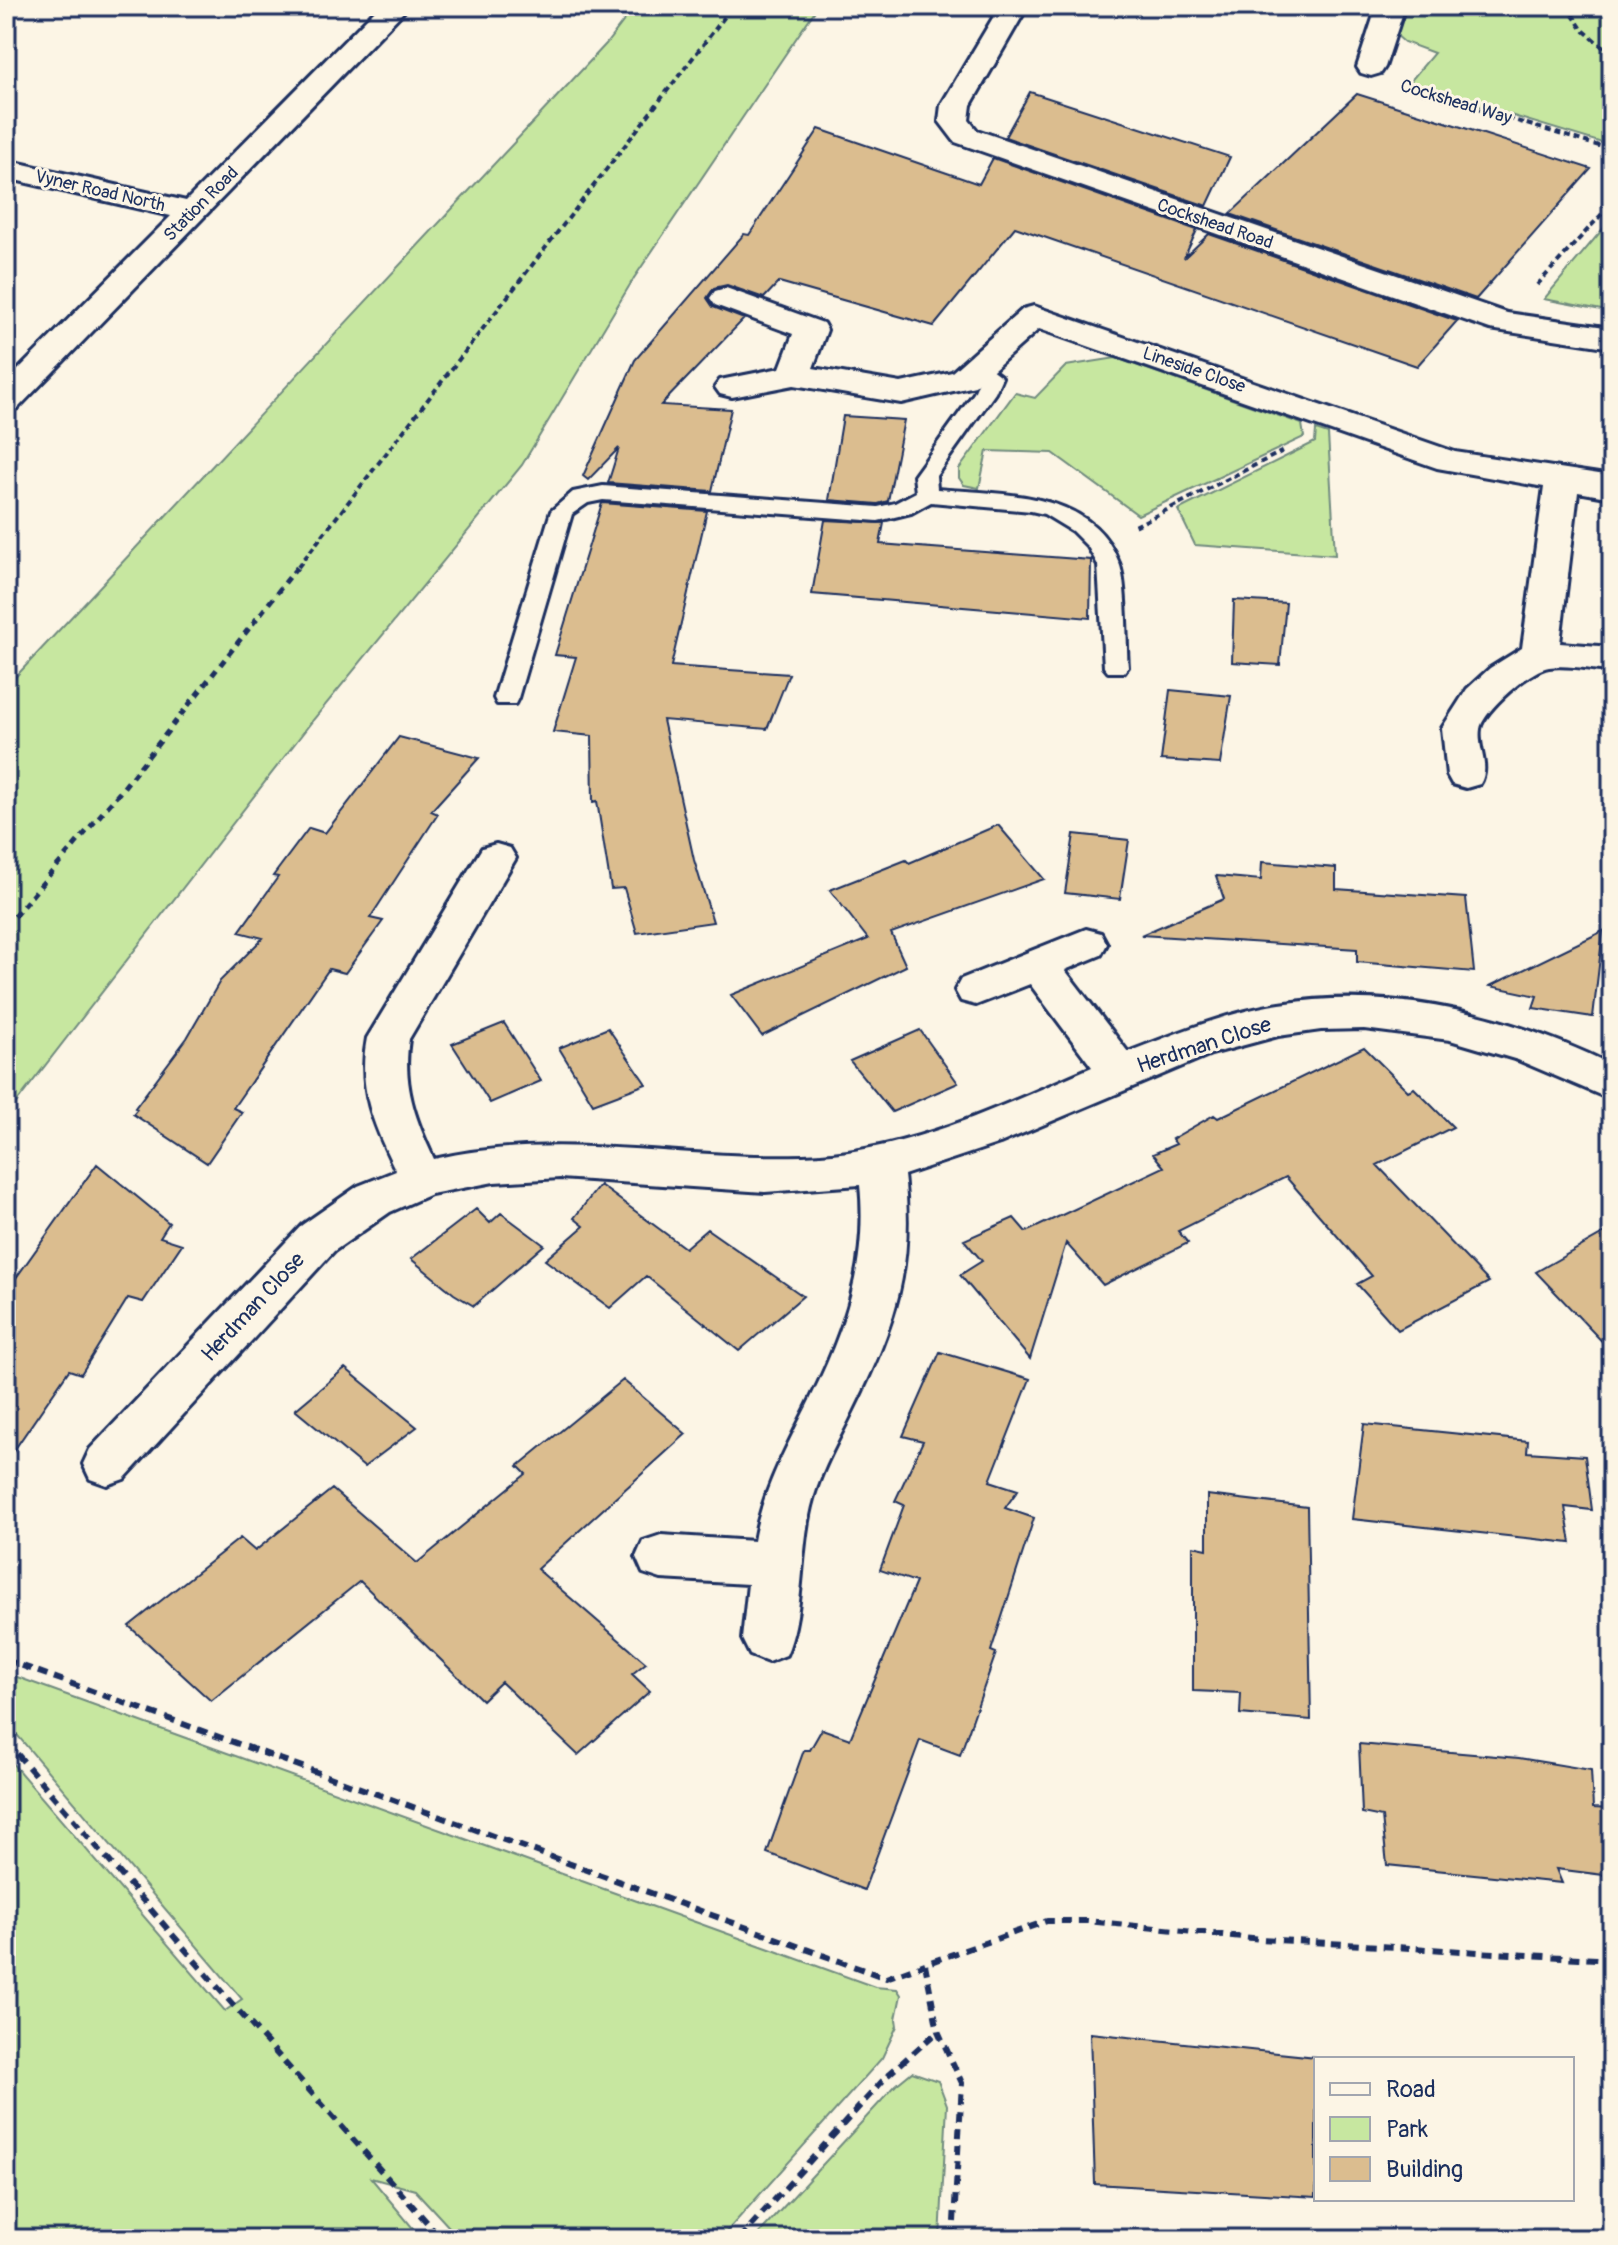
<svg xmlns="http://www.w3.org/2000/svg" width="1618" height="2245" font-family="Pangolin,sans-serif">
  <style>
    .green { fill: #c7e7a0; stroke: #718b7f; stroke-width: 2 }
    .building { fill: #dbbd8f; stroke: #1b2f5e; stroke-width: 2 }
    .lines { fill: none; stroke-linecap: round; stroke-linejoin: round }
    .lane-casing { stroke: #1b2f5e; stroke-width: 6 }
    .street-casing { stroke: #1b2f5e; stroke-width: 6 }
    .path-far2 { stroke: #1b2f5e; stroke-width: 4; stroke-dasharray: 6 4; stroke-linecap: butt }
    .path-far1 { stroke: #1b2f5e; stroke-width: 5; stroke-dasharray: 7 6; stroke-linecap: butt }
    .path { stroke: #1b2f5e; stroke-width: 6; stroke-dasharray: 10 7; stroke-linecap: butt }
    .lane { fill: #fcf5e5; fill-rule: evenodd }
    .street { fill: #fcf5e5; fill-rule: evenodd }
    .labels { text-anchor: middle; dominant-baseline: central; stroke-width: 6; stroke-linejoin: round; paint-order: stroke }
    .far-street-label { font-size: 18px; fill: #1b2f5e; stroke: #fcf5e5 }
    .street-label { font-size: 22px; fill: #1b2f5e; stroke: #fcf5e5 }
  </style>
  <rect width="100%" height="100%" fill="#fcf5e5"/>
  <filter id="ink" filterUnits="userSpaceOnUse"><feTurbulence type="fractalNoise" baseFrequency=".0125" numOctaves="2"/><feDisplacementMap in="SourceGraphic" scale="16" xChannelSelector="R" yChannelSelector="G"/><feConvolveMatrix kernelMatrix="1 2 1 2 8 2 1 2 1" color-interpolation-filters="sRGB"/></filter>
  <g filter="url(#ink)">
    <path class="green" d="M 635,6 L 818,6 L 634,278 L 522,465 L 313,720 L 6,1116 L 6,687 L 606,44 Z
      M 1406,6 L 1612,6 L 1612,146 L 1408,84 L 1434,53 L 1404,42 L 1396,35 Z
      M 1612,218 L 1612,312 L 1544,299 Z
      M 1116,358 L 1302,424 L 1304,437 L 1138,515 L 1053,453 L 987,451 L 979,488 L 964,485 L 959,478 L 959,469 L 1015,393 L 1035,398 L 1066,366 Z
      M 1316,430 L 1328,434 L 1335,555 L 1195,545 L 1178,510 L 1315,442 Z
      M 6,1673 L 875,1987 L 897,1989 L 901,1995 L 896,2019 L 897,2026 L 882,2058 L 720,2239 L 460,2239 L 415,2190 L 371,2178 L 422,2239 L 6,2239 L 6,1756 L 225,2011 L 242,1999 L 6,1722 Z
      M 912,2072 L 938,2081 L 947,2105 L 940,2239 L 754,2239 L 896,2085 Z"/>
    <path class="building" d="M 1030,92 L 1230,157 L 1207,206 L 1005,137 Z
      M 1357,94 L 1474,131 L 1591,169 L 1476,299 L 1230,214 Z
      M 819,129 L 979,184 L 993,158 L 1197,230 L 1184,258 L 1209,234 L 1457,321 L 1417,366 L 1015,227 L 934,326 L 779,282 L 764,298 L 727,285 L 714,288 L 707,298 L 713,307 L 744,319 L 661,405 L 731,409 L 712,491 L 608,483 L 619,448 L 588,480 L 583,476 L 635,360 L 744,234 L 749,235 Z
      M 843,416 L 904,420 L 888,501 L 878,504 L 829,500 Z
      M 602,503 L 707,511 L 671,666 L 789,674 L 767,729 L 663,720 L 694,860 L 713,922 L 637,933 L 624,888 L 611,889 L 597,801 L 593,802 L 592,736 L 553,732 L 576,657 L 555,655 Z
      M 825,520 L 884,523 L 880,544 L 1091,560 L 1090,618 L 812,594 Z
      M 1234,600 L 1286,603 L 1280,665 L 1232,662 Z
      M 1170,690 L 1231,696 L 1220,764 L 1161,760 Z
      M 399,737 L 479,758 L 431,811 L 438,814 L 370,918 L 383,921 L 345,973 L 329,969 L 233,1108 L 242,1112 L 207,1163 L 133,1114 L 137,1109 L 135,1108 L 187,1038 L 220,981 L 263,938 L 239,932 L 278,877 L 273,876 L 309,828 L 325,833 Z
      M 998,825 L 1044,879 L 891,933 L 906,966 L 762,1036 L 731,995 L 868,939 L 830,890 L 906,860 L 909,863 Z
      M 1074,834 L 1129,840 L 1120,899 L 1065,893 Z
      M 1262,862 L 1336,868 L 1336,889 L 1466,898 L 1474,972 L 1357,962 L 1357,949 L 1141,935 L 1224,899 L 1216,876 L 1261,880 Z
      M 1603,931 L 1593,1017 L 1533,1008 L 1537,996 L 1490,986 Z
      M 504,1023 L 541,1081 L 490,1103 L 452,1044 Z
      M 608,1028 L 646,1084 L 593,1104 L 559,1048 Z
      M 920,1030 L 958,1083 L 892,1112 L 850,1061 Z
      M 1364,1047 L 1408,1091 L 1414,1088 L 1453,1127 L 1377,1165 L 1489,1282 L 1398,1330 L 1357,1284 L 1372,1276 L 1286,1177 L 1178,1231 L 1188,1243 L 1103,1285 L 1066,1243 L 1030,1359 L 960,1275 L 982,1261 L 964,1240 L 1014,1218 L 1026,1232 L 1164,1167 L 1153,1154 L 1176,1144 L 1172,1139 L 1214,1115 L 1218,1118 Z
      M 97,1164 L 169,1223 L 160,1237 L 182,1244 L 143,1302 L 128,1298 L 81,1374 L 69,1370 L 6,1462 L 6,1292 Z
      M 600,1185 L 685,1248 L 707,1229 L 803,1296 L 739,1351 L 646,1276 L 610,1308 L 545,1260 L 584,1226 L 574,1218 Z
      M 476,1209 L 490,1223 L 501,1213 L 544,1245 L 474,1306 L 454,1294 L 411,1259 Z
      M 1612,1229 L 1612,1352 L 1536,1272 Z
      M 940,1352 L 1030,1379 L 990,1481 L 1018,1490 L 1005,1508 L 1034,1518 L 991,1651 L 996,1653 L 960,1755 L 920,1740 L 864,1890 L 767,1853 L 804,1750 L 810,1750 L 822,1729 L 850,1739 L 916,1582 L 880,1570 L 904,1505 L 895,1501 L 923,1441 L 903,1436 Z
      M 345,1368 L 417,1427 L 364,1467 L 295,1410 Z
      M 623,1380 L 686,1434 L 537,1569 L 646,1663 L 632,1674 L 650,1691 L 578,1755 L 501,1682 L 482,1700 L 360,1581 L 211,1701 L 129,1626 L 240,1538 L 255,1551 L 332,1489 L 417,1563 L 526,1474 L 518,1466 Z
      M 1364,1424 L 1528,1441 L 1527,1452 L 1585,1456 L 1592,1510 L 1565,1507 L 1571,1543 L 1352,1519 Z
      M 1207,1495 L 1307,1507 L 1311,1720 L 1240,1714 L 1241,1693 L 1193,1691 L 1193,1546 L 1207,1549 Z
      M 1359,1744 L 1519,1758 L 1591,1770 L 1593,1808 L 1612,1809 L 1612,1876 L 1556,1869 L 1562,1883 L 1387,1865 L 1382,1817 L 1362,1813 Z
      M 1090,2033 L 1316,2057 L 1316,2197 L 1095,2184 Z"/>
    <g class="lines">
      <g class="lane-casing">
        <path id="lane" d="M 976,361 L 983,363 L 1002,377 L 995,393 L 936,476 L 937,489 C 1002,495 1092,489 1119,563 C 1127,582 1126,643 1128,667 L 1124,672 L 1108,672 L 1104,667 L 1098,565 L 1088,547 L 1072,531 L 1044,514 L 1031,511 L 931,502 L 911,513 L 878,521 L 603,500 L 588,503 L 572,514 L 518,698 L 515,704 L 497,704 L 494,698 L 551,511 L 573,492 L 603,486 L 878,507 L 895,503 L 916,492 L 914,476 L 974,393 L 980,379 L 965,367 Z"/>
      </g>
      <g class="street-casing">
        <path id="street" d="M 379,6 L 409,6 L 18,408 L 6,411 L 6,382 L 171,216 L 6,178 L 6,160 L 186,201 Z
          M 1000,6 L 1028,6 L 971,105 L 969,120 L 977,130 L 1507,313 L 1612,328 L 1612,348 L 1490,329 L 955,142 L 939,121 L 941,105 Z
          M 1377,6 L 1405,6 L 1385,67 L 1381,73 L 1371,76 L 1361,73 L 1357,67 Z
          M 726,288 L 823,323 L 827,330 L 813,368 L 901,383 L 952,372 L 1023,309 L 1034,306 L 1455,452 L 1612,476 L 1612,498 L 1578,492 L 1560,643 L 1612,647 L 1612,671 C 1592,670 1568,664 1549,667 C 1531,669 1483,711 1480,729 C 1477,749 1491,766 1480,784 L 1466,788 L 1452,784 L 1447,775 L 1442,728 L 1467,689 L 1490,668 L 1522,648 L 1544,487 L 1437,468 L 1039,329 L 975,386 L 901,403 L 794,385 L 732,397 L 720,394 L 715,387 L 720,380 L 780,368 L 793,334 L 715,305 L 710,298 L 715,291 Z
          M 496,844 L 510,848 L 516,858 L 409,1039 C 402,1084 415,1119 434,1159 C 560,1130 678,1160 803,1156 C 906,1153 999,1107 1092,1067 L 1030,984 L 976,1005 L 961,1001 L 955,990 L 961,979 L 1086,929 L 1101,933 L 1107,944 L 1101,955 L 1065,970 L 1128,1052 C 1177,1033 1228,1012 1280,1004 C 1395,986 1509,1015 1612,1065 L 1612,1100 L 1518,1060 L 1450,1040 L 1364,1029 L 1321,1030 L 1278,1036 L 1211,1054 L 1000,1143 L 904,1175 C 915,1268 894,1328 853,1410 C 839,1439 822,1468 813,1499 C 799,1547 805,1614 786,1655 L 768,1662 L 750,1655 L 742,1639 L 748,1584 L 661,1579 L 643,1573 L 636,1557 L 643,1541 L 661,1535 L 754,1541 C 763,1488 788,1445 811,1398 C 845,1329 868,1263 860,1185 L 765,1192 L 560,1178 L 494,1182 L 431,1194 L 390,1212 L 334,1251 L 124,1479 L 107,1485 L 90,1479 L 83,1464 L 90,1449 L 302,1225 L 358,1186 L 396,1171 C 374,1126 357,1088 367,1038 L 482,848 Z"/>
      </g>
      <path class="path-far2" d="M 1567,6 L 1582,29 L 1612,55
        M 1412,89 L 1612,150
        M 1537,285 L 1612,203
        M 1135,526 L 1283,451
        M 298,567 L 733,6"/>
      <path class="path-far1" d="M 6,926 L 120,792 L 299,565"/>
      <path class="path" d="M 6,1660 L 886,1978 L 925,1964
        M 6,1741 L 220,1990 L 442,2239
        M 739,2239 L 888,2075 L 938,2031
        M 953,2239 L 962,2083 L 938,2031 L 925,1964 L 1047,1921 L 1087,1921 L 1261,1939 L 1612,1960"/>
      <use href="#lane" class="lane"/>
      <use href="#street" class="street"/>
    </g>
  </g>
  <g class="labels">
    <g class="far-street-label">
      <text transform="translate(1456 102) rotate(17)">Cockshead Way</text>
      <text transform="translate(100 191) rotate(13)">Vyner Road North</text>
      <text transform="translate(201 204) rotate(-45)">Station Road</text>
      <text transform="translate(1215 224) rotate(19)">Cockshead Road</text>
      <text transform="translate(1194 370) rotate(19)">Lineside Close</text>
    </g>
    <g class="street-label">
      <text transform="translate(1204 1045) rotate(-18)">Herdman Close</text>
      <text transform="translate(253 1307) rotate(-47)">Herdman Close</text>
    </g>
  </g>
  <rect width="1618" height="2245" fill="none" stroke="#fcf5e5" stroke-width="32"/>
  <rect x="16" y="16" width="1586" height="2213" fill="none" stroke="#1b2f5e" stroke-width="3" filter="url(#ink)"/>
  <rect x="1314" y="2057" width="260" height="144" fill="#fcf5e5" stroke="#a2a6af" stroke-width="2"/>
  <rect x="1330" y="2083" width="40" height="12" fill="#fcf5e5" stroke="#a2a6af" stroke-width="2"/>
  <text x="1386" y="2097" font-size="24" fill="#1b2f5e">Road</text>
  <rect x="1330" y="2117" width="40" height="24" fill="#c7e7a0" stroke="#a2a6af" stroke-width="2"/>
  <text x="1386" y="2137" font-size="24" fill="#1b2f5e">Park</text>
  <rect x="1330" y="2157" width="40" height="24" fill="#dbbd8f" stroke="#a2a6af" stroke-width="2"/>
  <text x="1386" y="2177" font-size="24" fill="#1b2f5e">Building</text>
</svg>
